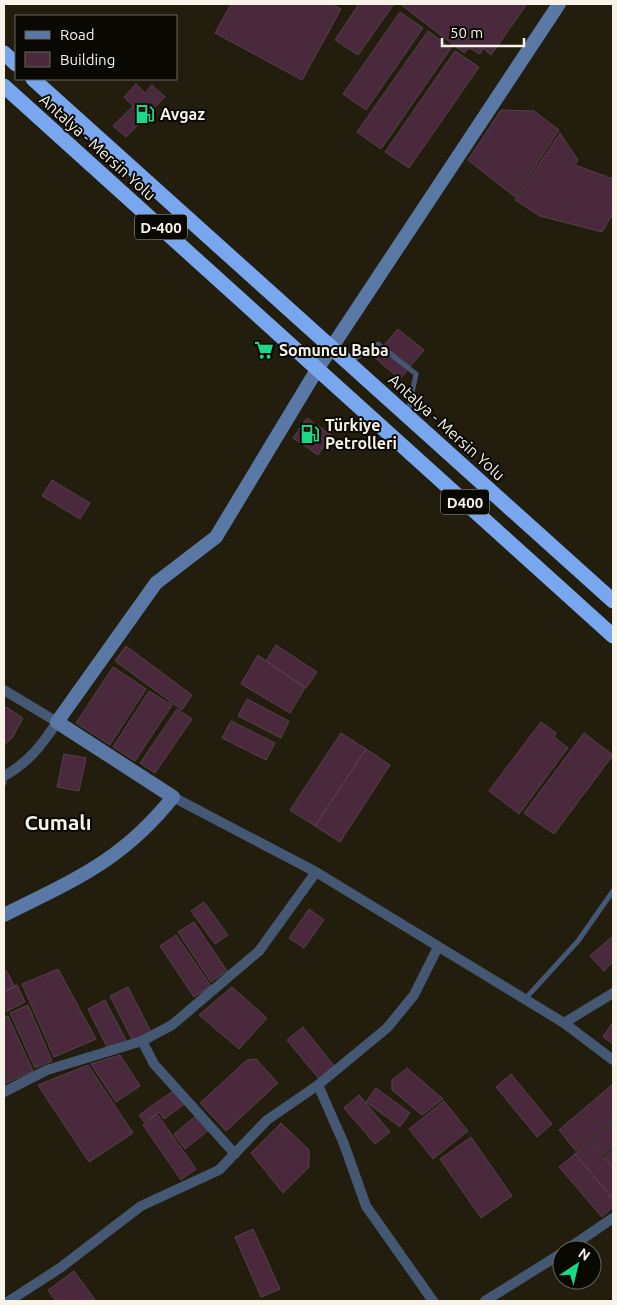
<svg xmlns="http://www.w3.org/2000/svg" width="617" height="1305" font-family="Ubuntu,sans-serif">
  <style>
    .building { fill: #4a293c; stroke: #54424b }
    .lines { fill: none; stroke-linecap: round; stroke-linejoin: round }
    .lane { stroke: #445874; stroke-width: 5 }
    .street { stroke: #445874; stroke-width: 10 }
    .secondary { stroke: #5978a6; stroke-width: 14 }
    .highway { stroke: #78a7ef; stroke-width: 15 }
    .labels { text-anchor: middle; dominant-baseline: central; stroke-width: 4; stroke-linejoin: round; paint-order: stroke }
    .shield { fill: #0a0803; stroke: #b0aca4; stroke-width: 1 }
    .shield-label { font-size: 15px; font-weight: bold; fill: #f7f3e9 }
    .poi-label { font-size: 16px; font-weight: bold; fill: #f7f3e9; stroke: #0a0803; text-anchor: start }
    .street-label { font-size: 16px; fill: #f7f3e9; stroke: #0a0803 }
    .district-label { font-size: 21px; font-weight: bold; fill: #f7f3e9; stroke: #0a0803 }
  </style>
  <rect width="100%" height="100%" fill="#231d0e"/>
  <path class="building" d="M 231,4 L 332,4 L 341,9 L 302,80 L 215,33 Z
    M 359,4 L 394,4 L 358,55 L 335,40 Z
    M 400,4 L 527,4 L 491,55 L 483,48 L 480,54 L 469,48 L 464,53 Z
    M 400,12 L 423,28 L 366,110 L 343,94 Z
    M 428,31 L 451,48 L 381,149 L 357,132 Z
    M 455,51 L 479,67 L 409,168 L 385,152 Z
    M 136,84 L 145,93 L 152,85 L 165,97 L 126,137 L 113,126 L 133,106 L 124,97 Z
    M 501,110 L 534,111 L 559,130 L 515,197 L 468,160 Z
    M 560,133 L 578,160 L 575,165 L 613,179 L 613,214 L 602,232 L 540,216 L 515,200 Z
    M 398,329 L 424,350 L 400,379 L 374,357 Z
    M 307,418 L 331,435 L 318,455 L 293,438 Z
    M 52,480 L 90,503 L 80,519 L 42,496 Z
    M 276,645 L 317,672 L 306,688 L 266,661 Z
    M 126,646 L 192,695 L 182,710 L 115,661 Z
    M 258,655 L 305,688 L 290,713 L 241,684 Z
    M 113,667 L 146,689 L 110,745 L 76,723 Z
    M 149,691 L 172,705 L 135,761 L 113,747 Z
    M 247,699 L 289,721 L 281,738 L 238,716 Z
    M 6,707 L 23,718 L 12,738 L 4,745 L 4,709 Z
    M 177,709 L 192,719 L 155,773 L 140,763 Z
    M 231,721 L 275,743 L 266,760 L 222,738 Z
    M 541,722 L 556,733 L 554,737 L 568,748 L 519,814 L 489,791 Z
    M 341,733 L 366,749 L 315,826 L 290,810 Z
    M 584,733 L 613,755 L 554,834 L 524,813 Z
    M 366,749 L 390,765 L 340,842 L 315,826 Z
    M 64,754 L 86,758 L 79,791 L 57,787 Z
    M 204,902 L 228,935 L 215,944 L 191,911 Z
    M 309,909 L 324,920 L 304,948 L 289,938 Z
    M 194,922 L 227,971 L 211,982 L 178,932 Z
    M 176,935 L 211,986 L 194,997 L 160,946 Z
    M 613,936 L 613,962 L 604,971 L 590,956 Z
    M 58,969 L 96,1039 L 54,1057 L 22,984 Z
    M 6,970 L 15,987 L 4,992 L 4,972 Z
    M 17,985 L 25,1002 L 4,1013 L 4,992 Z
    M 128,987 L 151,1032 L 133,1041 L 110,996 Z
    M 232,987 L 267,1018 L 239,1049 L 199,1015 Z
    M 105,1000 L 127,1042 L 107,1047 L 88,1009 Z
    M 28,1005 L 52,1061 L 35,1068 L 10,1013 Z
    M 8,1016 L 33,1071 L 4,1084 L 4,1017 Z
    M 613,1022 L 613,1044 L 603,1037 Z
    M 303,1027 L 334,1066 L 319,1079 L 287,1040 Z
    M 120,1055 L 140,1086 L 116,1102 L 91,1064 Z
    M 256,1059 L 278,1083 L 226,1131 L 200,1103 L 247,1060 Z
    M 88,1065 L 133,1133 L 89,1162 L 38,1085 Z
    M 407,1068 L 443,1099 L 422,1115 L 392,1090 L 392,1080 Z
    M 511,1074 L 552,1124 L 537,1137 L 496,1087 Z
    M 613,1084 L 613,1119 L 576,1151 L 559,1130 Z
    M 376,1088 L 410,1113 L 400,1127 L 366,1102 Z
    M 176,1089 L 186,1103 L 164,1119 L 159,1112 L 144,1122 L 139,1115 Z
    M 359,1095 L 390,1132 L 375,1144 L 344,1108 Z
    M 444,1101 L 468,1131 L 433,1159 L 409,1129 Z
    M 157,1114 L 196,1169 L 181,1180 L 143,1125 Z
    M 197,1115 L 209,1130 L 185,1149 L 174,1134 Z
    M 613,1121 L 613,1147 L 604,1155 L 591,1140 Z
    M 281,1123 L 309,1150 L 309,1167 L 283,1193 L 251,1153 Z
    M 471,1137 L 512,1196 L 481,1218 L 440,1159 Z
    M 590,1141 L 613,1168 L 613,1199 L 575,1154 Z
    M 613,1150 L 613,1167 L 605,1157 Z
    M 575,1154 L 613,1199 L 613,1207 L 602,1217 L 559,1167 Z
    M 253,1229 L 280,1289 L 261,1297 L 235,1237 Z
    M 74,1271 L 96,1301 L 56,1301 L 48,1290 Z"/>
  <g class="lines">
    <path class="lane" d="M 351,361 L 378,344 L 416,374 L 408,412
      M 4,781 L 4,783
      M 525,999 L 578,941 L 613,891"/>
    <path class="street" d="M 4,690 L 57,722 C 42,745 28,763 4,776
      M 173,797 L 316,872 L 564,1023 L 613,1060
      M 564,1023 L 613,993
      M 142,1041 L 154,1064 L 235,1154
      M 318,1085 L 344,1144 L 366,1206 L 433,1301
      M 4,1092 L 47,1070 L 142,1041 L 172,1025 L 259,951 L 316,872
      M 566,1250 L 613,1218
      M 9,1301 L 60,1268 L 141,1206 L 219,1170 L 267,1120 L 318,1085 L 387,1028 L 414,995 L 438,947
      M 485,1301 L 562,1253"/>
    <path class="secondary" d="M 4,915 C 74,880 122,861 173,797 L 57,722 L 156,583 L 216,537 L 318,368 L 559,4"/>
    <path class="highway" d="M 4,53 L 16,64
      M 33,79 L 613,601
      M 4,86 L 613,636"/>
  </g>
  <defs>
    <g id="fuel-bare" transform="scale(1.5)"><path d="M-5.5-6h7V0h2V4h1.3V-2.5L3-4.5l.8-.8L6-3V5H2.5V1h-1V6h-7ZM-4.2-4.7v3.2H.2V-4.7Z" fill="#1cd988" stroke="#0a0803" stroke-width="2.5" paint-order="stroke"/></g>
    <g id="supermarket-bare" transform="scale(1.5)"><path d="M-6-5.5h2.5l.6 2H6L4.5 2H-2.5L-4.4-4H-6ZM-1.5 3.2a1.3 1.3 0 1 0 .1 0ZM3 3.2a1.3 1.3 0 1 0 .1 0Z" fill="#1cd988" stroke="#0a0803" stroke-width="2.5" paint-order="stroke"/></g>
  </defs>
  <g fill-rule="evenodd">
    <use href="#fuel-bare" x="145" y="114"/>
    <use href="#supermarket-bare" x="264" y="350"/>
    <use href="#fuel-bare" x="310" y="434"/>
  </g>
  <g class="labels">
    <g class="shield">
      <rect x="135" y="214.5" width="52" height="25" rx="4"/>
      <rect x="441" y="489.5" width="48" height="25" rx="4"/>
    </g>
    <g class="shield-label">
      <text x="161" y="227">D-400</text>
      <text x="465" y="502">D400</text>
    </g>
    <g class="poi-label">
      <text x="160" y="114">Avgaz</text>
      <text x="279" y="350">Somuncu Baba</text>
      <text x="325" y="425">Türkiye<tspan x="325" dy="18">Petrolleri</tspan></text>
    </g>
    <g class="street-label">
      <text transform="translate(98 147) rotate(42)">Antalya - Mersin Yolu</text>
      <text transform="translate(447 427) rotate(42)">Antalya - Mersin Yolu</text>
    </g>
    <g class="district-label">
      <text x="58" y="822">Cumalı</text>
    </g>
  </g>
  <rect width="617" height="1305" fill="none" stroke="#f7f3e9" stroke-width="10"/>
  <rect x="15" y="15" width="162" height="65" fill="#0a0803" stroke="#69665f"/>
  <rect x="25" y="31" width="25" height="8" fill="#5978a6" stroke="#69665f"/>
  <text x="60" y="40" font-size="15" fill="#f7f3e9">Road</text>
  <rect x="25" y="52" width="25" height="15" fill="#4a293c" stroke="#69665f"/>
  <text x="60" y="65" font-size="15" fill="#f7f3e9">Building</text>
  <g transform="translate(577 1265) rotate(35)"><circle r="24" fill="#0a0803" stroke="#69665f"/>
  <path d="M0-4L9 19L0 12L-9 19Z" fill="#1cd988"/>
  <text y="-8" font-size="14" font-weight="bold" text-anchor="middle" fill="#f7f3e9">N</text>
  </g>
  <path d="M442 38v8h82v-8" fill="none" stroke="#f7f3e9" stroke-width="2.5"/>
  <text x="450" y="38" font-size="15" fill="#f7f3e9" stroke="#0a0803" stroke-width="4" paint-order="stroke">50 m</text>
</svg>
